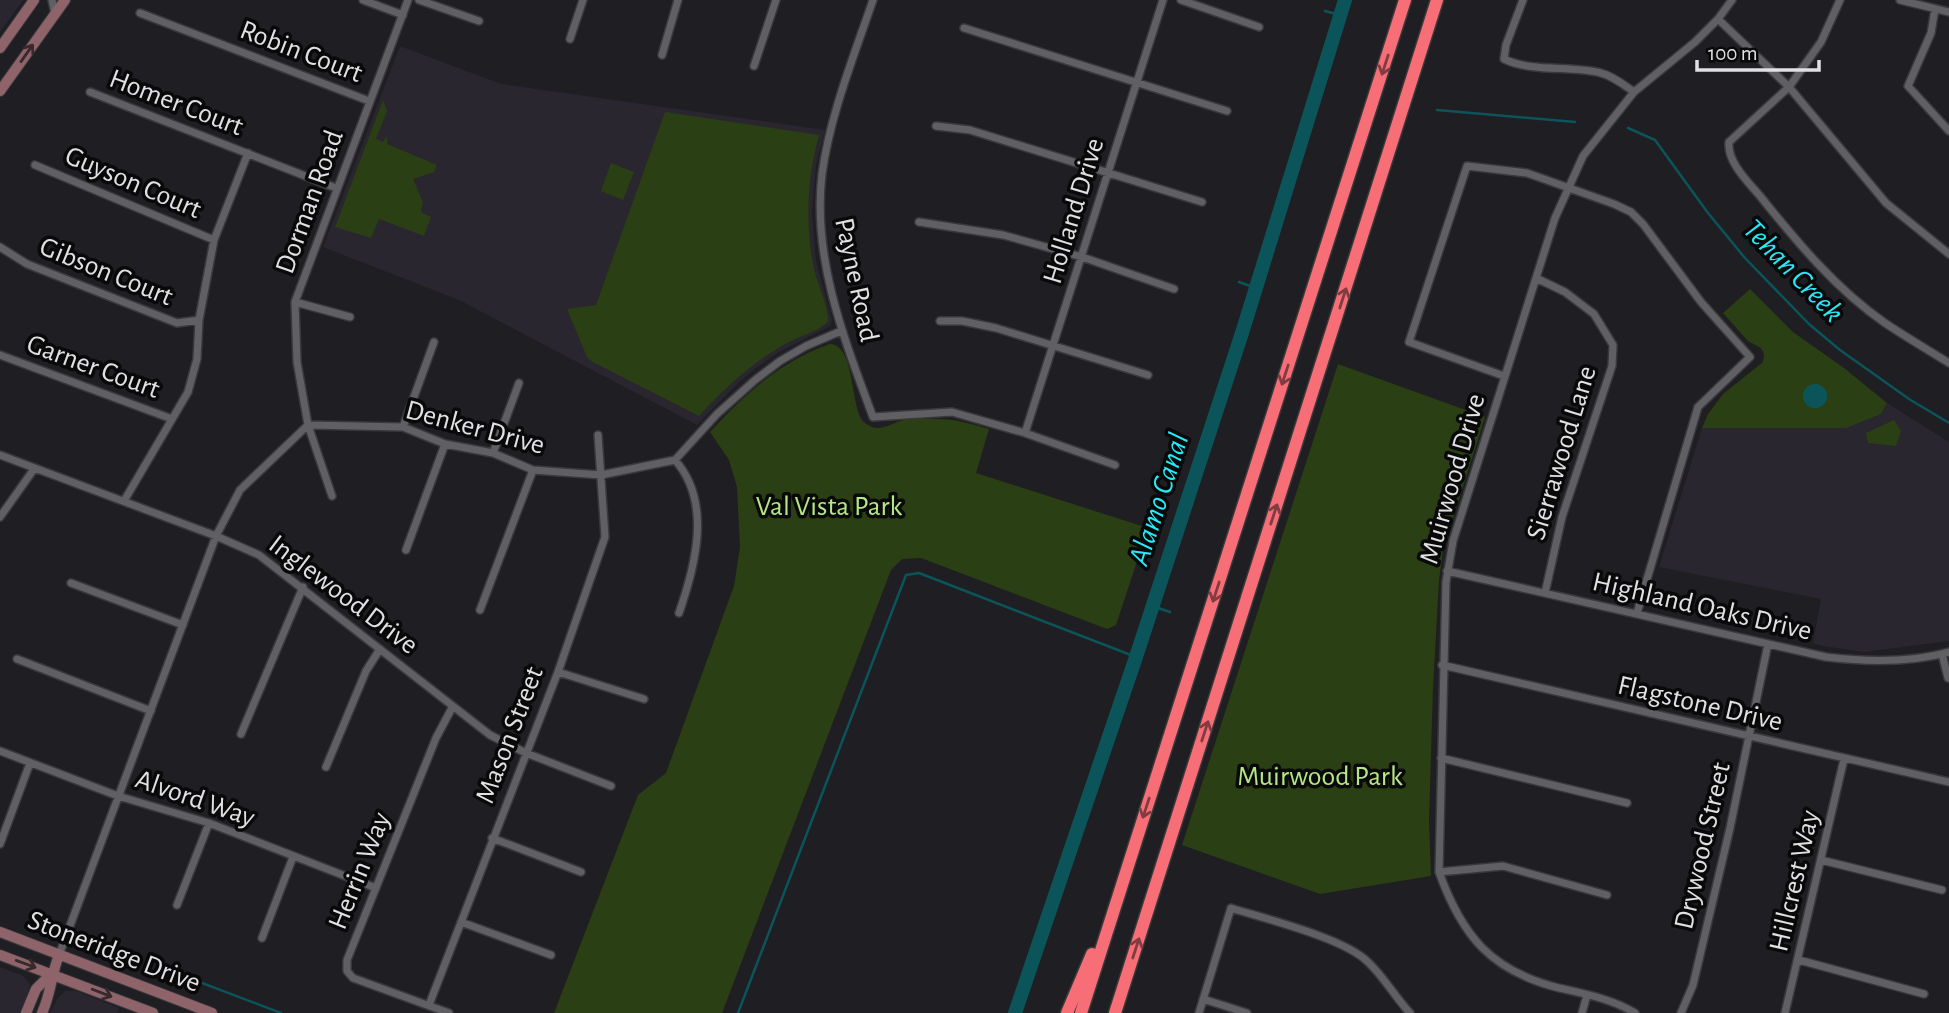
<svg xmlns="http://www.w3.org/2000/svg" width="1949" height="1013" font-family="'Alegreya Sans',sans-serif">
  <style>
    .built { fill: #29262f }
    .green { fill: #2b3f14 }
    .water { fill: #0b555a }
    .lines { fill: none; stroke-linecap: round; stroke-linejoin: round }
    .stream { stroke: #0b555a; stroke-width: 2.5 }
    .river { stroke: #0b555a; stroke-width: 14 }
    .street-casing { stroke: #39383b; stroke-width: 10 }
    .secondary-casing { stroke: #39383b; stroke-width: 12 }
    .highway-casing { stroke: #39383b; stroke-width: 15 }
    .street { stroke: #605f64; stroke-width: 7 }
    .secondary { stroke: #8e646a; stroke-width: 10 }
    .highway { stroke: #f86e77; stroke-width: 12 }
    .oneway { stroke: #38292c }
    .oneway2 { stroke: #803c40 }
    .labels { text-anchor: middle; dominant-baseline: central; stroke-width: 7; stroke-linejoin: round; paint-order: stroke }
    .street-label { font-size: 28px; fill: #e1e0e3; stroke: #09090a }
    .park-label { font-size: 28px; fill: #b5e883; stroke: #09090a }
    .water-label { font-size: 30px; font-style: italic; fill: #26eaf7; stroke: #09090a }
  </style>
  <rect width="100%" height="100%" fill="#1f1e22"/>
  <path class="built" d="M 0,0 L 23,0 L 0,32 Z
    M 400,46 L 501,84 L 825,130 L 816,165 L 812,214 L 816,261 L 832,320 L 830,326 L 779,352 L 756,368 L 737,384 L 697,425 L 459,300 L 323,247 Z
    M 1887,403 L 1949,442 L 1949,641 L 1864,652 L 1823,646 L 1813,643 L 1821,599 L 1659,567 L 1702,428 L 1881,414 Z
    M 0,967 L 23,976 L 30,984 L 27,1000 L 19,1013 L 0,1013 Z
    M 65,991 L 76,991 L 119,1008 L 117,1013 L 50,1013 L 58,998 Z"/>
  <path class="green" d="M 383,100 L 387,111 L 376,139 L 383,142 L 387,136 L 387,144 L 437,165 L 434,172 L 413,179 L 423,202 L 421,209 L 422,213 L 431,217 L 424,236 L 379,219 L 371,238 L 335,227 Z
    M 665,112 L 819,135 C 807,179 805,224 814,269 C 818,286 828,305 828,322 C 817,332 797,337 783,345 C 751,364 724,389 699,416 L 591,361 L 587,357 L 567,309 L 596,305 Z
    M 611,163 L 634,172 L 623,200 L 601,191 Z
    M 1750,289 L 1793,332 L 1844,368 L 1887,403 L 1881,414 L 1846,428 L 1702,428 L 1708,414 L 1723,394 L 1763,362 L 1764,354 L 1761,348 L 1748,341 L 1723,313 Z
    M 830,344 C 856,345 850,410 864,422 C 878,435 890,423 904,420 C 914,418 926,418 936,419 C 955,419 972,424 989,429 L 976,473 L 1148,528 L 1116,625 L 1107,629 L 921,558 L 902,559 L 891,570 L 722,1013 L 554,1013 L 638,795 L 666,773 L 734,586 L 740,547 L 737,487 L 729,460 L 710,432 C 744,395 782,360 830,344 Z
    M 1338,364 L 1485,417 L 1443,550 L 1439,580 L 1433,687 L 1429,822 L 1431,876 L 1320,894 L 1182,845 Z
    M 1894,420 L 1901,431 L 1896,446 L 1868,443 L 1866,433 Z"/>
  <path class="water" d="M1803 396a12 12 0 1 1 24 0a12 12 0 1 1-24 0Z"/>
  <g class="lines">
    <path class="stream" d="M 1325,11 L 1340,15
      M 1437,110 L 1575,122
      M 1628,128 L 1655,140 L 1708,213 L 1745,258 L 1809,324 L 1840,350 L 1909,399 L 1949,423
      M 1239,282 L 1256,288
      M 1152,606 L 1170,612
      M 151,973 L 157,970 L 168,970 L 281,1013
      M 738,1013 L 906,575 L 919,573 L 1136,657"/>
    <path class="river" d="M 1015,1013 L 1136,657 L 1242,333 L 1345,0"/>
    <g class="street-casing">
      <path id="street" d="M 52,0 L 55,14
        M 363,0 L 403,15
        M 419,0 L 479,21
        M 873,0 C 854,56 830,115 822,174 C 812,258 844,339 873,417 L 952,412 L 1025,433 L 1115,465
        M 1181,0 L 1259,27
        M 1523,0 L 1506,45 L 1504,59 C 1533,73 1570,65 1601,73 C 1613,76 1624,85 1634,92
        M 1840,0 L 1821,42 L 1789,87 L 1729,142 C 1727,162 1748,182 1760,196 C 1797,242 1836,289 1885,323 C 1906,337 1928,350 1949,363
        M 1900,0 L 1949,12
        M 1935,9 L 1931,33 L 1908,86 L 1949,131
        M 140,13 L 369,101
        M 1718,19 L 1789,87 L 1886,203 L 1949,254
        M 964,28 L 1227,111
        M 570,39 L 583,0
        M 662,55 L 678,0
        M 754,66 L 776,0
        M 90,92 L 336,188
        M 936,126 L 970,130 L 1202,202
        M 35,165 L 214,240
        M 919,222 L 1003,235 L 1082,257 L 1174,289
        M 0,247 L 27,264 L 177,323 L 199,320
        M 1536,278 L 1565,292 L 1594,314 L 1613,345 L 1612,366 L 1562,517 L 1545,593
        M 295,302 L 350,317
        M 940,321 L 962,321 L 996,328 L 1148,375
        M 0,355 L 172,419
        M 1504,376 L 1409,342 L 1467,166 L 1527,173 L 1614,204 L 1631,212 L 1643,224 L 1701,302 L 1750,357 L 1698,407 L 1637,613
        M 403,427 L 434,342
        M 1025,433 L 1163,0
        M 493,453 L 519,383
        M 0,455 L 216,536 L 259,555 L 490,735 L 526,753 L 611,786
        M 675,460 C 712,502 696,564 679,613
        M 332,496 L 308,425 L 297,362 L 295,302 L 408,0
        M 124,501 L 188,392 L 197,359 L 199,320 L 214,240 L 248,153
        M 0,517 L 34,469
        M 406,550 L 445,444
        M 1447,571 L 1826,657 C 1867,662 1909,663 1949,652
        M 71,583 L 183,625
        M 480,610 L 533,470
        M 1942,654 L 1948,678
        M 17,659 L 151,711
        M 1442,665 L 1949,782
        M 558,672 L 644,699
        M 241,734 L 303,587
        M 0,751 L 118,796 L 209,823 L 376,888
        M 1441,758 L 1627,803
        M 326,767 L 366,671 L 380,649
        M 492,838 L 581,872
        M 0,844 L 30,763
        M 1821,860 L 1942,890
        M 1439,872 L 1503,866 L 1607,895
        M 177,905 L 209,823
        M 461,922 L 551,955
        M 262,938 L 293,857
        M 59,955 L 216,536 L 240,490 L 308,425 L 403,427 L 445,444 L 493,453 L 533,470 L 601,475 L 675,460 L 717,414 L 755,380 L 780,361 L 806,346 L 841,331
        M 1799,960 L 1924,994
        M 1203,999 L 1247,1013
        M 429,1005 L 558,672 L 605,537 L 598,435
        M 449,1013 L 353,978 L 347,971 L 347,960 L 436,738 L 453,706
        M 1199,1013 L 1231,908 C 1266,919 1344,938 1368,962 C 1384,977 1395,997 1410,1013
        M 1582,1013 L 1587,995
        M 1635,1013 C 1612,999 1585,994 1559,988 C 1491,971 1462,936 1439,872 L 1446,582 L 1453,541 L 1555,218 L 1583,156 L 1634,92 L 1695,42 L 1718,19 L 1732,0
        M 1681,1013 L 1693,985 L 1730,828 L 1768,644
        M 1785,1013 L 1844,759"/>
    </g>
    <g class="secondary-casing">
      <path id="secondary" d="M 0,48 L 34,0
        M 0,91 L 65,0
        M 0,932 L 212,1013
        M 0,955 L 153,1013
        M 26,1013 L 36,989 L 51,974
        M 42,1013 C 51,994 51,975 59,955"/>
    </g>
    <g class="highway-casing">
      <path id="highway" d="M 1067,1013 L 1092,954
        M 1081,1013 L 1405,0
        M 1115,1013 L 1437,0"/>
    </g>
    <use href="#street" class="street"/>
    <use href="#secondary" class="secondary"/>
    <use href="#highway" class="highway"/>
  </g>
  <defs><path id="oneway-shaft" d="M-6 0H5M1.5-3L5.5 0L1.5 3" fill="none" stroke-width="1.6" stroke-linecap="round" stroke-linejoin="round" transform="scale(1.75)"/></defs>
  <g class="oneway">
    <use href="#oneway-shaft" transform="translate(27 53) rotate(-55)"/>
    <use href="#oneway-shaft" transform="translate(26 964) rotate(20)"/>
    <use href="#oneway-shaft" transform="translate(102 993) rotate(21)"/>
  </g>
  <g class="oneway2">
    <use href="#oneway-shaft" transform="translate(1385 65) rotate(108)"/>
    <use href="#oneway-shaft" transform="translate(1343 298) rotate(-72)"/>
    <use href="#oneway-shaft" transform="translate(1285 375) rotate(108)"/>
    <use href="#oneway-shaft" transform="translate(1274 514) rotate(-72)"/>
    <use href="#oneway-shaft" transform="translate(1216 592) rotate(108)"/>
    <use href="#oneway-shaft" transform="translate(1205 731) rotate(-72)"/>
    <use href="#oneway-shaft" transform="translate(1146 808) rotate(108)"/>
    <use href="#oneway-shaft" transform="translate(1136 948) rotate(-72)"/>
  </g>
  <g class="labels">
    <g class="street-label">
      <text transform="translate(301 52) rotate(21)">Robin Court</text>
      <text transform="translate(176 103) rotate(21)">Homer Court</text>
      <text transform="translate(133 183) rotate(23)">Guyson Court</text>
      <text transform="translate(310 202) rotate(-70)">Dorman Road</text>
      <text transform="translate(1074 211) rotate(-73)">Holland Drive</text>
      <text transform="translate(106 272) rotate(22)">Gibson Court</text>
      <text transform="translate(856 280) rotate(78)">Payne Road</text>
      <text transform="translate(93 367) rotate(20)">Garner Court</text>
      <text transform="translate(475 428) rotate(15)">Denker Drive</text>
      <text transform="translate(1562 453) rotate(-73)">Sierrawood Lane</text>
      <text transform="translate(1453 479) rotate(-74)">Muirwood Drive</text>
      <text transform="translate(343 595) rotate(37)">Inglewood Drive</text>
      <text transform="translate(1702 607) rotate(13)">Highland Oaks Drive</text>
      <text transform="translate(1700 704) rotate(13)">Flagstone Drive</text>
      <text transform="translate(510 735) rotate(-69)">Mason Street</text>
      <text transform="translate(195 799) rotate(19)">Alvord Way</text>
      <text transform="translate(1703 846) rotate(-77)">Drywood Street</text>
      <text transform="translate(360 871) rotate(-68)">Herrin Way</text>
      <text transform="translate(1795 881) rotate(-77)">Hillcrest Way</text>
      <text transform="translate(114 952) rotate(21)">Stoneridge Drive</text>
    </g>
    <g class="park-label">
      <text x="829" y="507">Val Vista Park</text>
      <text x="1320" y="777">Muirwood Park</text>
    </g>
    <g class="water-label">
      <text transform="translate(1793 271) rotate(46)">Tehan Creek</text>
      <text transform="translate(1159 499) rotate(-72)">Alamo Canal</text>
    </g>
  </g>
  <path d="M1697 60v10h122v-10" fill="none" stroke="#e1e0e3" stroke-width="3.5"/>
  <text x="1708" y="60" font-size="21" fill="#e1e0e3" stroke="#09090a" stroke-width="5" paint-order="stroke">100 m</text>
</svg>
